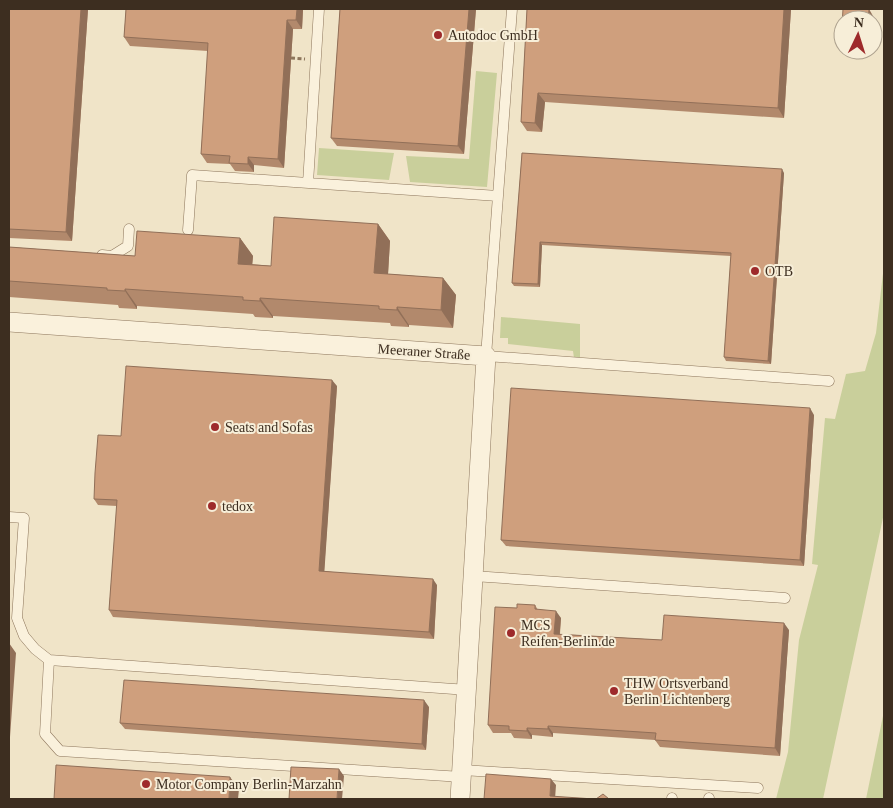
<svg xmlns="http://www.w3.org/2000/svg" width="893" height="808" font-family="'Times New Roman',serif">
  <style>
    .green { fill: #c9cf9b }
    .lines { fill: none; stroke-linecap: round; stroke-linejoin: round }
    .service-casing { stroke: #8d765c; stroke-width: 11 }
    .minor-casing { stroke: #8d765c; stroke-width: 20 }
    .path { stroke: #8d765c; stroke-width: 3; stroke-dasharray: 4 2.5; stroke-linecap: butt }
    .service { stroke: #faf1dc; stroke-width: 10 }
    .minor { stroke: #faf1dc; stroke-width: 19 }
    .wall { fill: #b2896c }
    .shaded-wall { fill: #916f58 }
    .building { fill: #cf9f7d; stroke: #916f58 }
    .poi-dot { fill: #9e2a2b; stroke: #f7eed8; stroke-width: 2 }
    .labels { text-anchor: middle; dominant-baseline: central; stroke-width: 4; stroke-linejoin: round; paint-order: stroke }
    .poi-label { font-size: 14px; fill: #3d2e20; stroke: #f7eed8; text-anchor: start }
    .street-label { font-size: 14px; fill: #3d2e20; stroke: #f7eed8 }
  </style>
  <rect width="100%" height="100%" fill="#f0e4c8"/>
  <path class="green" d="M 476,71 L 497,73 L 487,187 L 410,182 L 406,156 L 469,159 Z
    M 319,148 L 394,153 L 389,180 L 317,175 Z
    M 884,265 L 884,513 L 823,799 L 776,799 L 788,752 L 799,640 L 818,565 L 812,564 L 825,418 L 835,419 L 846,374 L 865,371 L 876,333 Z
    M 501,317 L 580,324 L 580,359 L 574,358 L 573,351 L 508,344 L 508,338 L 500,338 Z
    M 884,711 L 884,799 L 866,799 Z"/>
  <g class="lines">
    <g class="service-casing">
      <path id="service" d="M 512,9 L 486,356 L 829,381
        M 308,183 L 319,9
        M 188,230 L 192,175 L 498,196
        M 102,255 L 112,256 L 128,246 L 129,229
        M 9,517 L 24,518 L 17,618 L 24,636 L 35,649 L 49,660 L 468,690
        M 473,576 L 785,598
        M 49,660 L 45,734 L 60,751 L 462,777
        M 462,770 L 758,788
        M 672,799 L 672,798
        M 709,799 L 709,798"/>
    </g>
    <g class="minor-casing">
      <path id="minor" d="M 9,322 L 486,356 L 460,799"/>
    </g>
    <path class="path" d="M 291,58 L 305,59"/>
    <use href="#service" class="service"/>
    <use href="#minor" class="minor"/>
  </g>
  <path class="wall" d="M 9,9 L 88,9 L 72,241 L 9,238 Z
    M 126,9 L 303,9 L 302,29 L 293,29 L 284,168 L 254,165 L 254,172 L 235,171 L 230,164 L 207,163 L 201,154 L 208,51 L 130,46 L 124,37 Z
    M 340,9 L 476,9 L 464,154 L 337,146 L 331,138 Z
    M 527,9 L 791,9 L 784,118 L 545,102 L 542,132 L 527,131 L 521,122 Z
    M 522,153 L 784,173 L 771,364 L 726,361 L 724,357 L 731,256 L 542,245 L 540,287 L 514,286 L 512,283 Z
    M 378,224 L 390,241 L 388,274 L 443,278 L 456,295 L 453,328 L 409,325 L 409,327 L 391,326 L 390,323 L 273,316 L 273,318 L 255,317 L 253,314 L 137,306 L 137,309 L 119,308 L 118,305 L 9,297 L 9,247 L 135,256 L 240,238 L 253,256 L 252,264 L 271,266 Z
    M 337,386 L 324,571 L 437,585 L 434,639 L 113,617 L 109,610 L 117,506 L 98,505 L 94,499 L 121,436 Z
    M 814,415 L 804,566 L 506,546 L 501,540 Z
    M 535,605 L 538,610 L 561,618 L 560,634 L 662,640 L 789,630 L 780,756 L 660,747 L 655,740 L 553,733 L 553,737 L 532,735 L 532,739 L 514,738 L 511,733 L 493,733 L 488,725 L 517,608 Z
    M 429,707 L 426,750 L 125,729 L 120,723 Z"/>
  <path class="shaded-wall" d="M 81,9 L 88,9 L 72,241 L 66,232 Z
    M 297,9 L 303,9 L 302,29 L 296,20 Z
    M 469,9 L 476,9 L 464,154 L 458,146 Z
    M 784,9 L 791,9 L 784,118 L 778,108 Z
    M 869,9 L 873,16 L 873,22 L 873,20 L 868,20 Z
    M 287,20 L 293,29 L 284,168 L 278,159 Z
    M 538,93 L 545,102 L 542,132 L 535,123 Z
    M 248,157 L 254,165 L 254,172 L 248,164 Z
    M 782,169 L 784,173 L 771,364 L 768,361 Z
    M 378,224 L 390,241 L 387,291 L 374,273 Z
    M 240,238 L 253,256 L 251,281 L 238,264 Z
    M 540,242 L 542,245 L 540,287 L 538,284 Z
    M 443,278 L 456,295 L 453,328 L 441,310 Z
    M 125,289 L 137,306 L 137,309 L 125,291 Z
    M 260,298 L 273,316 L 273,318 L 260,301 Z
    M 397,307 L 409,325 L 409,327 L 397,310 Z
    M 332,380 L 337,386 L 324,577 L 319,571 Z
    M 810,408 L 814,415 L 804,566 L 800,560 Z
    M 433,579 L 437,585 L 434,639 L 429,632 Z
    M 556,611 L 561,618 L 559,641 L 554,634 Z
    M 784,623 L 789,630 L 780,756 L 775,748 Z
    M 9,643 L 16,653 L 9,751 Z
    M 424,700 L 429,707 L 426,750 L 422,744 Z
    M 548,726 L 553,733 L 553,737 L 548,729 Z
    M 527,728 L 532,735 L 532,739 L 527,731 Z
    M 339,769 L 344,776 L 342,799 L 337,799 Z
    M 230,777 L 239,789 L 238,799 L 229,799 Z
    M 551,779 L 556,785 L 555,799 L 550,796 Z"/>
  <path class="building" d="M 9,9 L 81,9 L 66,232 L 9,229 Z
    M 126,9 L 297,9 L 296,20 L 287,20 L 278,159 L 248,157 L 248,164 L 229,163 L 230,156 L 201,154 L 208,43 L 124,37 Z
    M 340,9 L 469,9 L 458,146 L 331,138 Z
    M 527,9 L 784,9 L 778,108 L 538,93 L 535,123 L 521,122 Z
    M 843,9 L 869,9 L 868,20 L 843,20 L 843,43 L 841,42 Z
    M 522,153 L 782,169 L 768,361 L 724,357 L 731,253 L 540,242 L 538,284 L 512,283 Z
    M 274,217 L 378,224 L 374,273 L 443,278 L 441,310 L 397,307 L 397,310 L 379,309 L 379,306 L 260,298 L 260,301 L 243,300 L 243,297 L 125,289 L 125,291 L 107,290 L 107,288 L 9,281 L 9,247 L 135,256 L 137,231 L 240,238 L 238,264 L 271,266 Z
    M 126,366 L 332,380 L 319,571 L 433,579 L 429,632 L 109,610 L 117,500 L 94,499 L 95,473 L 98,435 L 121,436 Z
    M 511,388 L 810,408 L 800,560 L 501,540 Z
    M 517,604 L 535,605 L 535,609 L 556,611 L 554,634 L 662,640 L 664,615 L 784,623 L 775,748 L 655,740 L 656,733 L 548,726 L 548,729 L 527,728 L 527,731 L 509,730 L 509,726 L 488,725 L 495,607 L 517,608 Z
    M 124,680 L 424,700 L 422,744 L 120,723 Z
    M 56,765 L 230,777 L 229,799 L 54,799 Z
    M 291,767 L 339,769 L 337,799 L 289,799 Z
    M 486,774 L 551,779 L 550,796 L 594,799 L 484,799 Z
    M 603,794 L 609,799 L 596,799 Z"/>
  <g class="poi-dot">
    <circle cx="438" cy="35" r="5"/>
    <circle cx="755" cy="271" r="5"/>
    <circle cx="215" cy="427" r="5"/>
    <circle cx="212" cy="506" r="5"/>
    <circle cx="511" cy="633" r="5"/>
    <circle cx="614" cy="691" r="5"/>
    <circle cx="146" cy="784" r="5"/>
  </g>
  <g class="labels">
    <g class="poi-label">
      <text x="448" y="35">Autodoc GmbH</text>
      <text x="765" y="271">OTB</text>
      <text x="225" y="427">Seats and Sofas</text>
      <text x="222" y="506">tedox</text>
      <text x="521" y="625">MCS<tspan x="521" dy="16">Reifen-Berlin.de</tspan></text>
      <text x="624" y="683">THW Ortsverband<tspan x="624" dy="16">Berlin Lichtenberg</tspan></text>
      <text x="156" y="784">Motor Company Berlin-Marzahn</text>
    </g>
    <g class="street-label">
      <text transform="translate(424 352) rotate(4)">Meeraner Straße</text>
    </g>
  </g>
  <rect width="893" height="808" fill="none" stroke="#3d2e20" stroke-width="20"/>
  <g transform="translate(858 35) rotate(4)"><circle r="24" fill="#f7eed8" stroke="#ada18e"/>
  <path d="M0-4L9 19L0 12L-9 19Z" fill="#9e2a2b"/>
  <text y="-8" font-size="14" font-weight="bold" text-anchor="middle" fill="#3d2e20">N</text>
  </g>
</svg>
